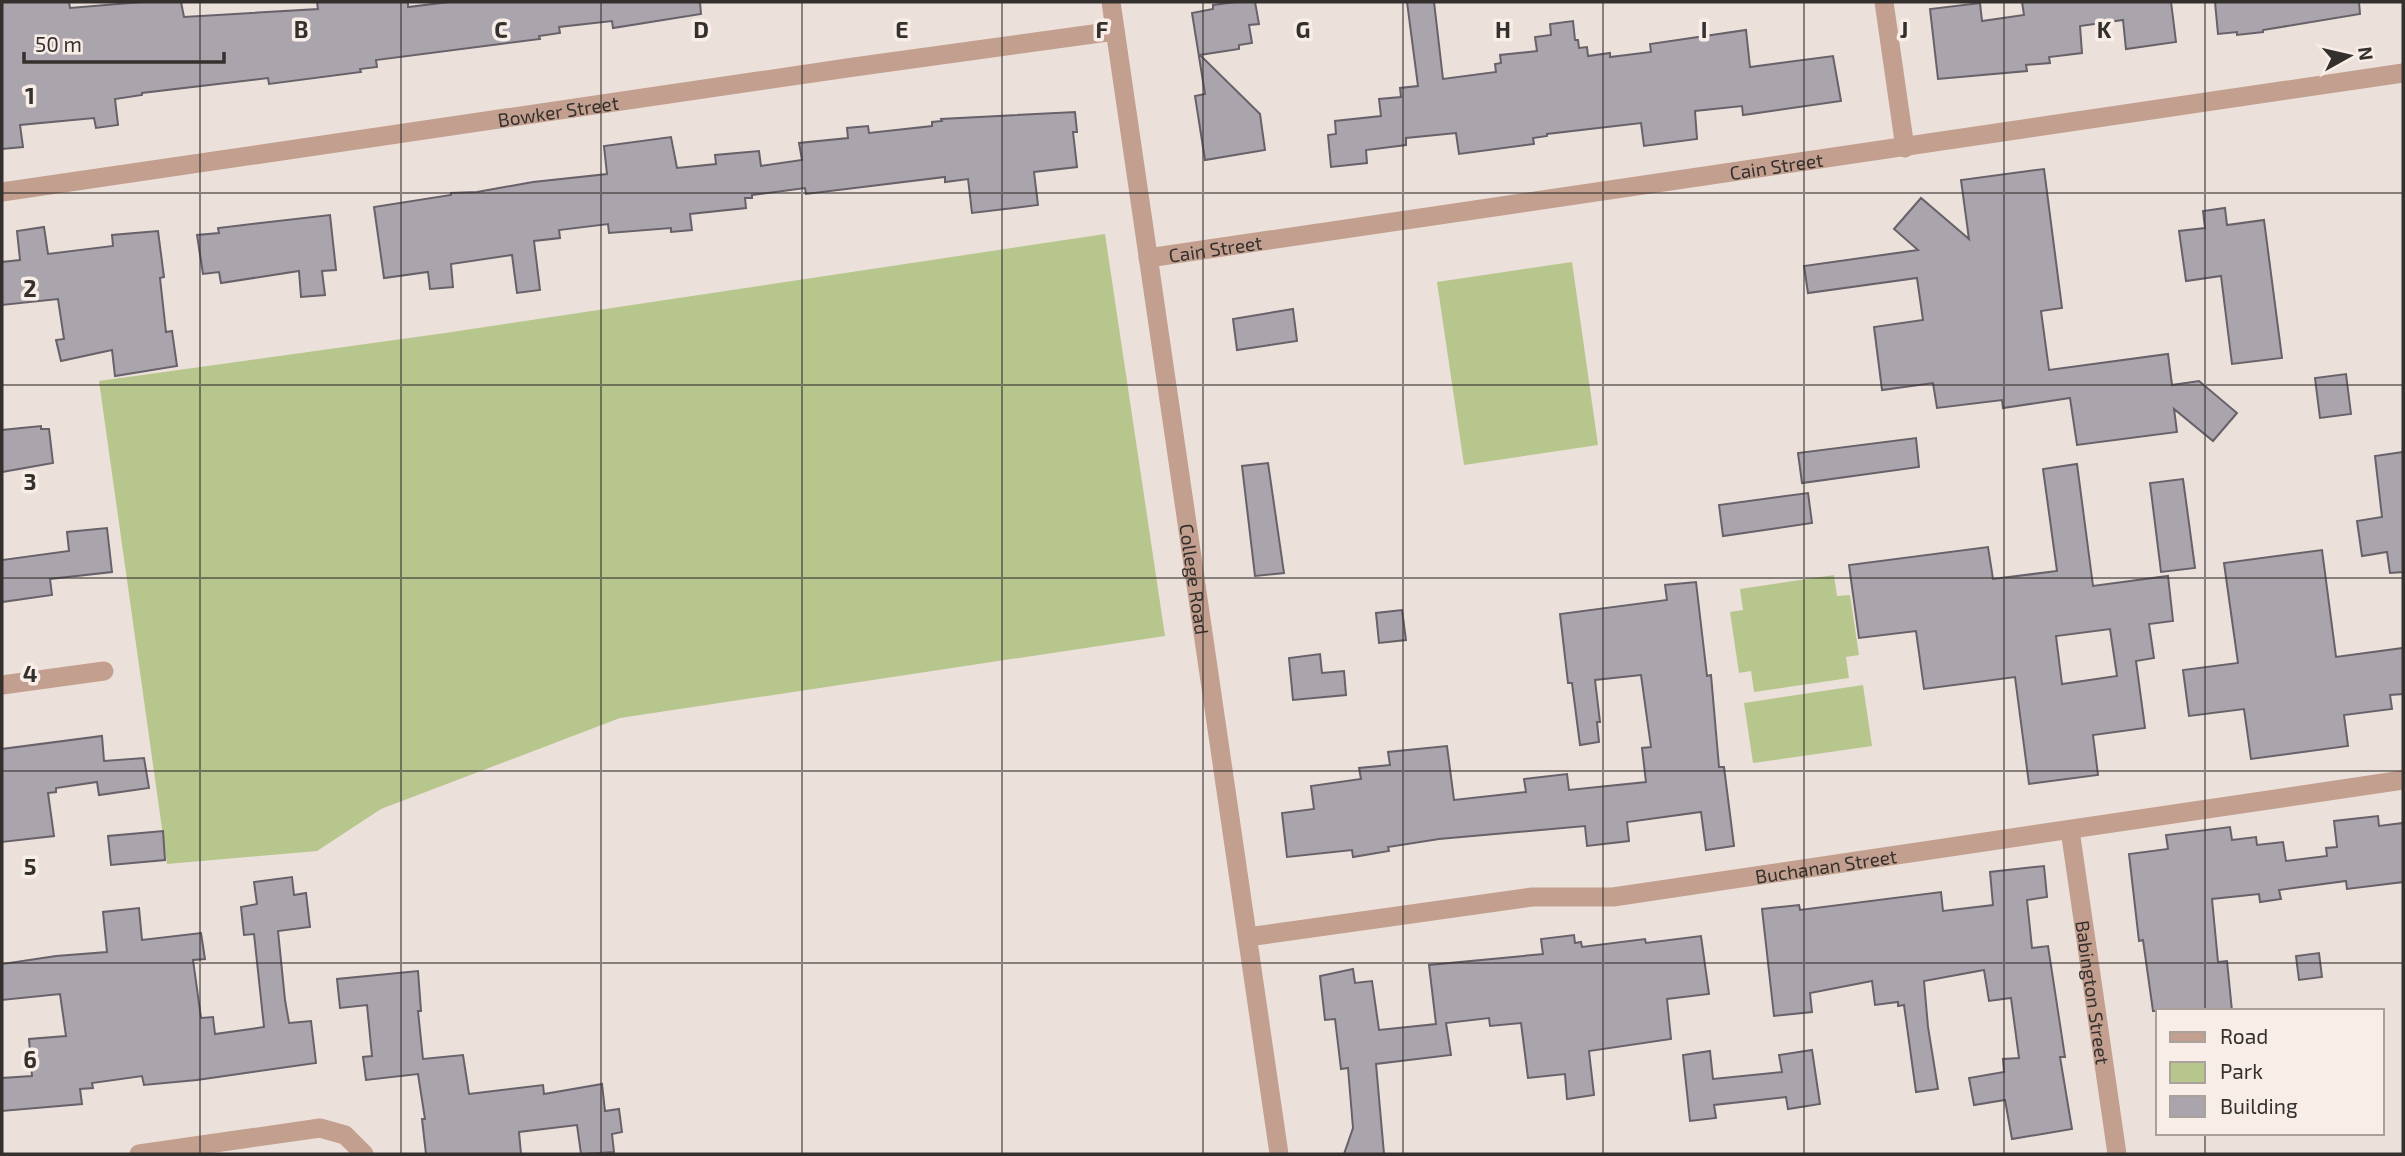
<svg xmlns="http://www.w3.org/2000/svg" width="2405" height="1156" font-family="'Exo 2',sans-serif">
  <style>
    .green { fill: #b7c68d }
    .building { fill: #aaa4ad; stroke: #676169; stroke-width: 2; fill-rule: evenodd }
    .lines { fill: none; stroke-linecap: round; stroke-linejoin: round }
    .minor { stroke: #c29f8e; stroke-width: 19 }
    .grid { fill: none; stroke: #34302e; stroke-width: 2; stroke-opacity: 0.55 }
    .labels { text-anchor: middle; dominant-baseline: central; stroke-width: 7; stroke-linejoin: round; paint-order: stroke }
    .street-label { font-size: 19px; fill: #34302e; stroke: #f9ede7 }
    .grid-label { font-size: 23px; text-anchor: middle; font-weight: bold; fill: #34302e; stroke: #f9ede7; stroke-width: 7; stroke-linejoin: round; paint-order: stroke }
  </style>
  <rect width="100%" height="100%" fill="#ece0da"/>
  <path class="green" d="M 1105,234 L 1165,636 L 620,718 L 381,809 L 317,851 L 167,864 L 99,381 L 445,333 Z
    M 1572,262 L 1598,445 L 1464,465 L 1437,282 Z
    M 1834,575 L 1837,596 L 1850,595 L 1859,655 L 1846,657 L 1849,678 L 1754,692 L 1751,671 L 1739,673 L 1730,612 L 1743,610 L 1740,589 Z
    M 1863,685 L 1872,746 L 1753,763 L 1744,703 Z"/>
  <path class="building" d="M 2,2 L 69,2 L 70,8 L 142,2 L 181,2 L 184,17 L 318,9 L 317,2 L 408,2 L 408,7 L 449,2 L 700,2 L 701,14 L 613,28 L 612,21 L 559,27 L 560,33 L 539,36 L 540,39 L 376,60 L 377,67 L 360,69 L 361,72 L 269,84 L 268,78 L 142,93 L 142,95 L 115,99 L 118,125 L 96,128 L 94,118 L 20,125 L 23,147 L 2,149 Z
    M 1236,2 L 1255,2 L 1259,24 L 1249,25 L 1252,43 L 1239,45 L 1239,49 L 1200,55 L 1260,114 L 1265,150 L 1205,160 L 1195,96 L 1205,94 L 1192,13 L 1213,9 L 1213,5 Z
    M 1407,2 L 1434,2 L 1443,79 L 1496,72 L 1495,64 L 1501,63 L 1500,55 L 1537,51 L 1535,37 L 1551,35 L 1550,24 L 1573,21 L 1575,40 L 1578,40 L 1579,48 L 1587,47 L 1588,56 L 1610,53 L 1610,57 L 1651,52 L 1650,44 L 1746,30 L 1750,67 L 1833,56 L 1841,101 L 1743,115 L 1742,106 L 1695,111 L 1697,139 L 1644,146 L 1641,123 L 1547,134 L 1547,136 L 1533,138 L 1534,144 L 1459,154 L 1456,133 L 1406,138 L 1406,145 L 1366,150 L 1367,163 L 1331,167 L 1328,135 L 1336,134 L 1335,121 L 1381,116 L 1379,99 L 1401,97 L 1400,88 L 1418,86 Z
    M 2022,2 L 2171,2 L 2176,42 L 2126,49 L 2123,20 L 2080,26 L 2082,53 L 2049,57 L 2050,63 L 2026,65 L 2027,71 L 1938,79 L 1930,9 L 1980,3 L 1982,21 L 2024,15 Z
    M 2215,2 L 2359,2 L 2360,14 L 2263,30 L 2263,32 L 2237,35 L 2237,32 L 2218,34 Z
    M 1075,112 L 1077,132 L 1073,132 L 1077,167 L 1034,172 L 1038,205 L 972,213 L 968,179 L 945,182 L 945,177 L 806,194 L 805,188 L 752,195 L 752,198 L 745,198 L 746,208 L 690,214 L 692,230 L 671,232 L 671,228 L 609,233 L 608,224 L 559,230 L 560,238 L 534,241 L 540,290 L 517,293 L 512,255 L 451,264 L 453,287 L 430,289 L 428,272 L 384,278 L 374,207 L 451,195 L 451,193 L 477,192 L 533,182 L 607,174 L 604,146 L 671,137 L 677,168 L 716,164 L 715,155 L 759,151 L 761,166 L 802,160 L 799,143 L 848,138 L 847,128 L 868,126 L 869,133 L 932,126 L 932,122 L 942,121 L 941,119 Z
    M 2044,169 L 2062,308 L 2041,311 L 2049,370 L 2168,354 L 2172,385 L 2199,381 L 2237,413 L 2213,441 L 2174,409 L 2177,432 L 2077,445 L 2070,398 L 2003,408 L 2002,400 L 1937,408 L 1933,383 L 1882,390 L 1874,327 L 1923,320 L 1917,278 L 1808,293 L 1804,266 L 1918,250 L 1894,229 L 1921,198 L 1969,239 L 1961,180 Z
    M 2225,208 L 2227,225 L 2264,220 L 2282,358 L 2232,364 L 2221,276 L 2186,281 L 2179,231 L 2205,228 L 2203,211 Z
    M 330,215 L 336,270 L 322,271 L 325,295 L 301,297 L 299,271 L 221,283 L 219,272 L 203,274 L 197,235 L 219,233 L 218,228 Z
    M 44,227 L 48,254 L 113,246 L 112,235 L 158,231 L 164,277 L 160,278 L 166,332 L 172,331 L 177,366 L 115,376 L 112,350 L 61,361 L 56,340 L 64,339 L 58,299 L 2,305 L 2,262 L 20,260 L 17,231 Z
    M 1293,309 L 1297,341 L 1237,350 L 1233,319 Z
    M 2346,374 L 2351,414 L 2320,418 L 2315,378 Z
    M 41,426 L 41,429 L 49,429 L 53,463 L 2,472 L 2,430 Z
    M 1916,438 L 1919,467 L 1802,483 L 1798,453 Z
    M 2403,452 L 2403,572 L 2390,573 L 2387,552 L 2362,556 L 2357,521 L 2382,517 L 2375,456 Z
    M 1268,463 L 1284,573 L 1255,576 L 1242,466 Z
    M 2077,464 L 2093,586 L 2168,576 L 2173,621 L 2149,624 L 2154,658 L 2136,661 L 2145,728 L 2093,735 L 2098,775 L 2029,784 L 2015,677 L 1924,689 L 1916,631 L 1859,638 L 1849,565 L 1988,547 L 1993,579 L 2057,571 L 2043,469 ZM 2110,629 L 2117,676 L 2062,684 L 2056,636 Z
    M 2183,479 L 2195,568 L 2161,572 L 2150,483 Z
    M 1808,493 L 1812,523 L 1723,536 L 1719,505 Z
    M 107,528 L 112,572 L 50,579 L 52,595 L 2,602 L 2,560 L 69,551 L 67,532 Z
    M 2322,550 L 2336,657 L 2403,648 L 2403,694 L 2390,695 L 2392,709 L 2344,715 L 2348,746 L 2251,759 L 2244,709 L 2189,716 L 2183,670 L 2238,663 L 2224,563 Z
    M 1696,582 L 1707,676 L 1711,675 L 1719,767 L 1724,767 L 1734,846 L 1706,850 L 1701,812 L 1627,822 L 1629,841 L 1587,846 L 1585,826 L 1439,839 L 1388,847 L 1389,851 L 1353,857 L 1352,850 L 1287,857 L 1282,813 L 1314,809 L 1311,786 L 1361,779 L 1359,768 L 1390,765 L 1388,752 L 1447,746 L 1454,800 L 1526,792 L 1524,779 L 1567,774 L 1569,790 L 1646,782 L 1642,748 L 1651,747 L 1641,675 L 1595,680 L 1600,722 L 1597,722 L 1599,742 L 1580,745 L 1572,683 L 1568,683 L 1560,614 L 1667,600 L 1665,585 Z
    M 1402,610 L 1406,640 L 1379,643 L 1376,613 Z
    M 1320,654 L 1322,673 L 1344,671 L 1346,695 L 1293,700 L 1289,658 Z
    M 102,736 L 104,761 L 144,758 L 149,788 L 99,795 L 97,782 L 56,788 L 56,792 L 48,793 L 54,836 L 2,842 L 2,749 Z
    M 2378,816 L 2379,826 L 2403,823 L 2403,882 L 2347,889 L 2346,881 L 2279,890 L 2281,899 L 2260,902 L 2259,894 L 2212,899 L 2218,962 L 2227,961 L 2232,1011 L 2153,1011 L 2143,940 L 2139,941 L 2129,854 L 2168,849 L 2166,835 L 2230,827 L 2232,840 L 2256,837 L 2257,845 L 2283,842 L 2286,861 L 2327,856 L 2326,848 L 2337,847 L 2334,821 Z
    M 163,831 L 165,860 L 111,865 L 108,836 Z
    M 2044,866 L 2047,897 L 2027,900 L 2032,948 L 2048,946 L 2065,1057 L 2060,1057 L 2072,1129 L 2012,1139 L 2005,1100 L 1974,1105 L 1969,1078 L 2004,1072 L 2003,1059 L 2019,1058 L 2011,998 L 1989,1001 L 1984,970 L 1924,981 L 1928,1027 L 1938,1089 L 1916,1092 L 1904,1005 L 1898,1006 L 1898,1002 L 1875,1005 L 1872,981 L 1810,993 L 1812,1012 L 1774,1016 L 1762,909 L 1799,905 L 1800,910 L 1941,892 L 1943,911 L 1993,905 L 1990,872 Z
    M 292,877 L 294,895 L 306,893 L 310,927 L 278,931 L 285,1000 L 289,1023 L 311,1021 L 316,1063 L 197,1080 L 144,1085 L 142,1076 L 92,1083 L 93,1088 L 80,1089 L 82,1104 L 2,1111 L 2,1078 L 32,1076 L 29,1039 L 66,1036 L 60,994 L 2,1000 L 2,964 L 56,956 L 107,952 L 103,912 L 139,908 L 142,940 L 201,933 L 205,959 L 193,960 L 201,1018 L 213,1017 L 215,1034 L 264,1027 L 254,934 L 244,935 L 241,907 L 257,904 L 254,882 Z
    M 1574,935 L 1575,943 L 1581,942 L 1582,947 L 1645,939 L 1646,943 L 1701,936 L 1709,994 L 1667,999 L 1671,1039 L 1589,1051 L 1594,1095 L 1567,1099 L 1565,1074 L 1528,1078 L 1521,1023 L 1490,1026 L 1489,1018 L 1446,1023 L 1451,1055 L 1376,1064 L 1384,1154 L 1344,1154 L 1353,1128 L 1348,1068 L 1341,1069 L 1335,1019 L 1325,1020 L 1320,976 L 1353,969 L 1355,983 L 1372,981 L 1379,1030 L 1436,1024 L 1429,965 L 1543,954 L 1541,939 Z
    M 2319,953 L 2322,977 L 2299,980 L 2296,956 Z
    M 418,971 L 421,1011 L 418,1011 L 423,1059 L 463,1055 L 469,1094 L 543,1085 L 544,1094 L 602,1084 L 605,1111 L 619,1109 L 622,1132 L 612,1134 L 614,1152 L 581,1154 L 577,1125 L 519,1132 L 521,1154 L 426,1154 L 422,1119 L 425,1119 L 418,1074 L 366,1080 L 363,1057 L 372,1056 L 367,1005 L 340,1008 L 337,979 Z
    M 1812,1050 L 1820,1104 L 1788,1109 L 1786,1097 L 1714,1105 L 1716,1118 L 1690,1121 L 1683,1055 L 1710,1051 L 1713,1079 L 1782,1072 L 1779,1055 Z"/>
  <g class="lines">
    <g class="minor">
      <path id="s1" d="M 1111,2 L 1279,1154"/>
      <path d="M 1884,2 L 1905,148"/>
      <path id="s2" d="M 2,192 L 854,67 L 1115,31"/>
      <path id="s3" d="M 1148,258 L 2403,73"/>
      <path d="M 2,685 L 104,671"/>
      <path id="s4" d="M 2070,830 L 2117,1154"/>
      <path id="s5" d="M 1248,937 L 1532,897 L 1613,897 L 2403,780"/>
      <path d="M 139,1154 L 320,1128 L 345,1135 L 364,1154"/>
    </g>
  </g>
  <path class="grid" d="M 200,2 L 200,1154M 401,2 L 401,1154M 601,2 L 601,1154M 802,2 L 802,1154M 1002,2 L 1002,1154M 1203,2 L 1203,1154M 1403,2 L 1403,1154M 1603,2 L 1603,1154M 1804,2 L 1804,1154M 2004,2 L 2004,1154M 2205,2 L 2205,1011M 2,193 L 2403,193M 2,385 L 2403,385M 2,578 L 2403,578M 2,771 L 2403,771M 2,963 L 2403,963M 2205,1133 L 2205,1154"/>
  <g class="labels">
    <g class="street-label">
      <text stroke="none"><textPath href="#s2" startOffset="562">Bowker Street</textPath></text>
      <text stroke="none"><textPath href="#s3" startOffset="635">Cain Street</textPath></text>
      <text stroke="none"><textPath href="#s3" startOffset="68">Cain Street</textPath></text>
      <text stroke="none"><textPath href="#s1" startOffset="583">College Road</textPath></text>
      <text stroke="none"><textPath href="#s5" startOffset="583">Buchanan Street</textPath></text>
      <text stroke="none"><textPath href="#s4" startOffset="164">Babington Street</textPath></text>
    </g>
  </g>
  <g class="grid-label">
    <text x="301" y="38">B</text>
    <text x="501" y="38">C</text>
    <text x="701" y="38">D</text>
    <text x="902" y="38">E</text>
    <text x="1102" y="38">F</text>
    <text x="1303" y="38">G</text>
    <text x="1503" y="38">H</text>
    <text x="1704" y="38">I</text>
    <text x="1904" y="38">J</text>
    <text x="2104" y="38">K</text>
    <text x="30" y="104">1</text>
    <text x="30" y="297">2</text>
    <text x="30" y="490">3</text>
    <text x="30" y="682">4</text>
    <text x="30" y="875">5</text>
    <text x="30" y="1068">6</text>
  </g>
  <rect width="2405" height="1156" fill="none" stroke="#34302e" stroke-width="7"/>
  <rect x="2156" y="1009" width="228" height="126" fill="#f9ede7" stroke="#aaa19d" stroke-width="2"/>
  <rect x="2170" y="1032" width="35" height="10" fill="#c29f8e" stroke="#aaa19d" stroke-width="2"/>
  <text x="2220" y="1044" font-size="21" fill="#34302e">Road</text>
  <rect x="2170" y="1062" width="35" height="21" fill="#b7c68d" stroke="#aaa19d" stroke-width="2"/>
  <text x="2220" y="1079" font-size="21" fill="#34302e">Park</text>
  <rect x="2170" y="1096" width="35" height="21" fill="#aaa4ad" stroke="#aaa19d" stroke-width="2"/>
  <text x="2220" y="1114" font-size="21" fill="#34302e">Building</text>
  <g transform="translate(2349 56) rotate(82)" stroke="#f9ede7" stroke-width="5" paint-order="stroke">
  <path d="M0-5L12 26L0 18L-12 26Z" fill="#34302e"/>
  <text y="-10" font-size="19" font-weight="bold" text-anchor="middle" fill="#34302e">N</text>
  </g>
  <path d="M24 52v10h200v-10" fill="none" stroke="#34302e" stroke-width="3.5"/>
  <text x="35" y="52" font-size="21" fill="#34302e" stroke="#f9ede7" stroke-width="5" paint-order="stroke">50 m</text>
</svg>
